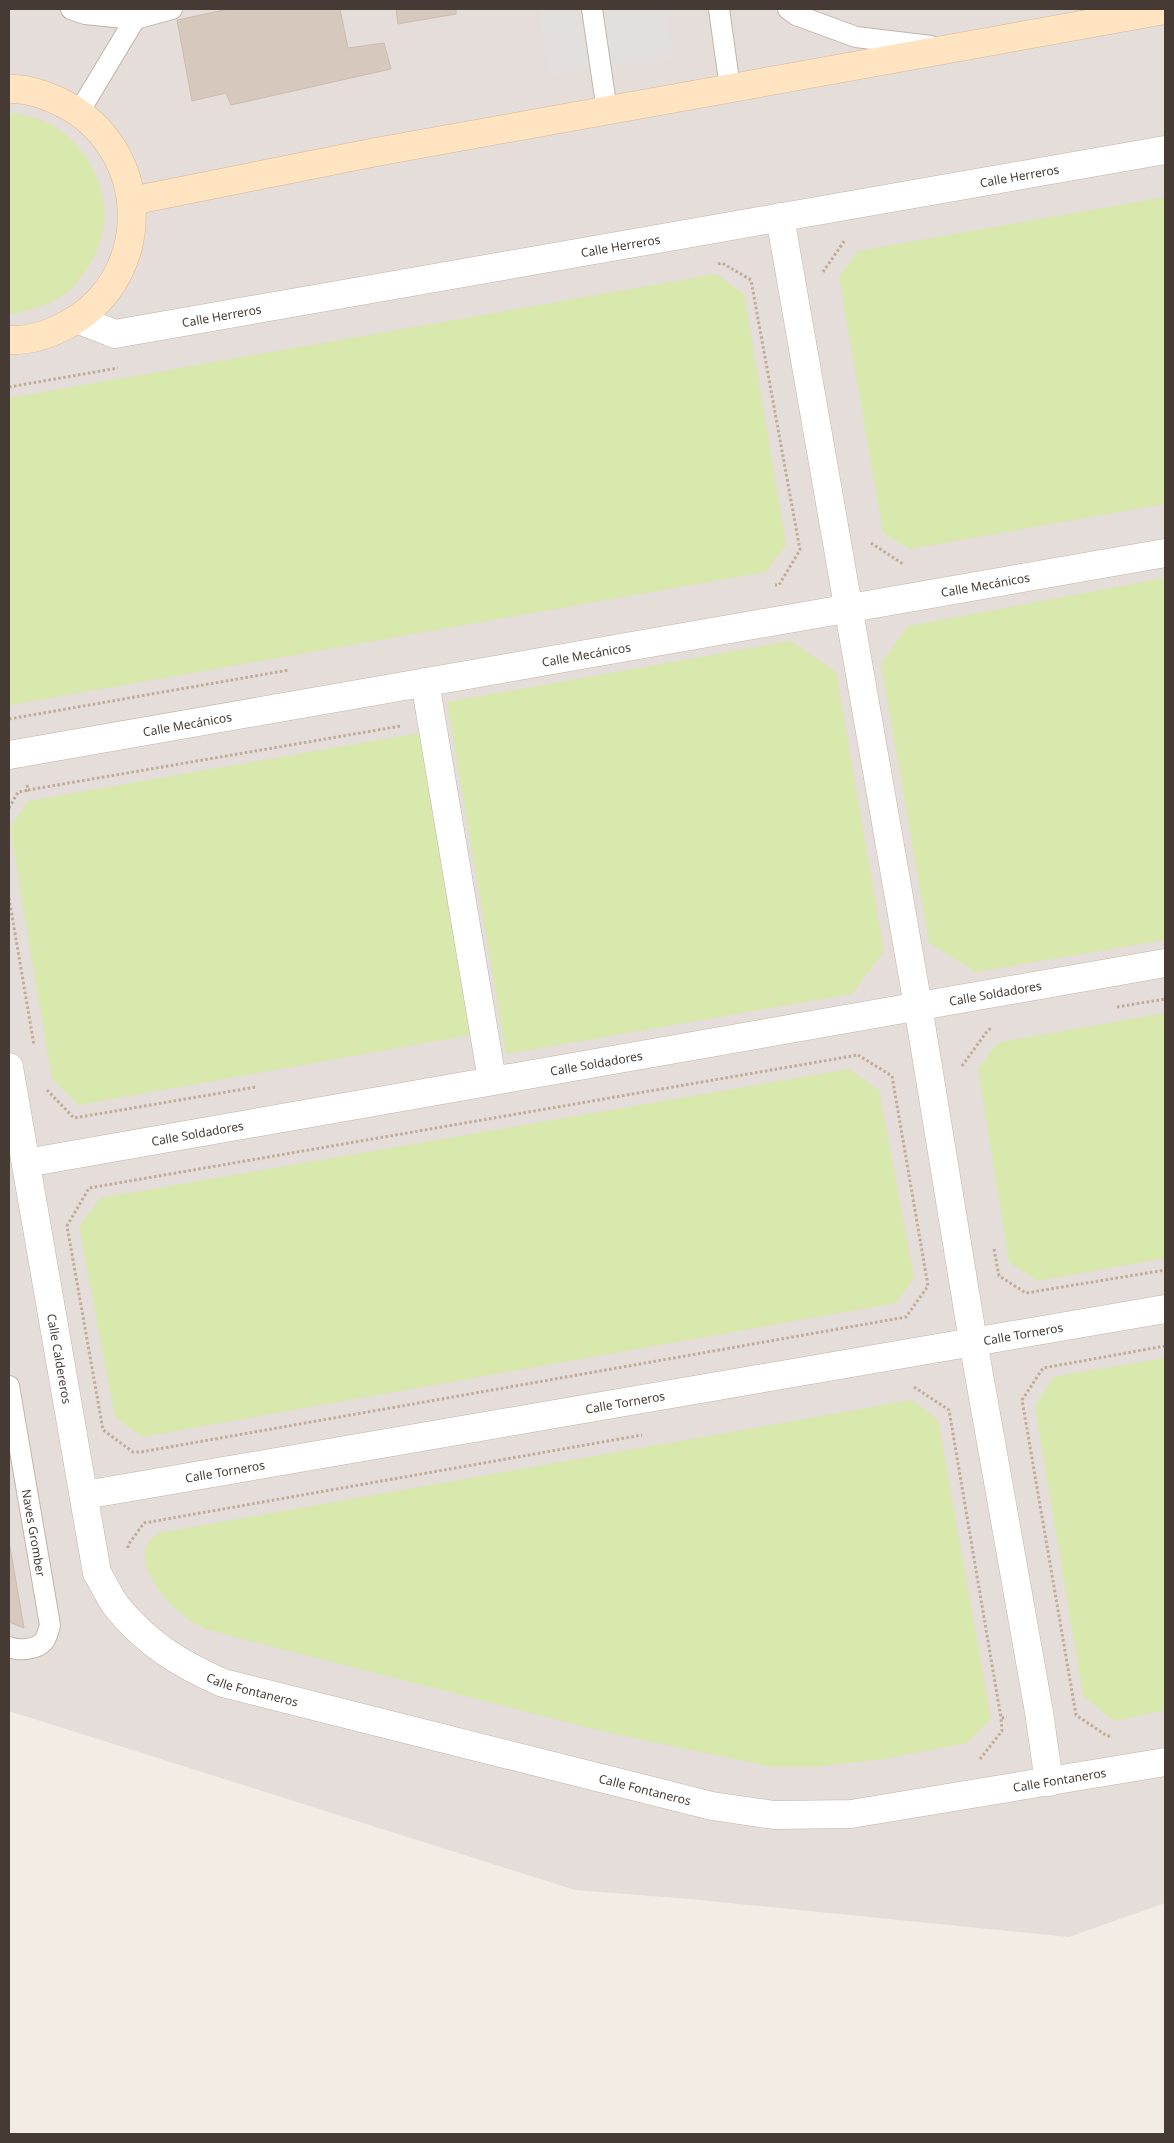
<svg xmlns="http://www.w3.org/2000/svg" width="1174" height="2143" font-family="'Noto Sans',sans-serif">
  <style>
    .industrial { fill: #e5ddda }
    .green { fill: #d9e8ac }
    .parking { fill: #e3dfdd }
    .building { fill: #d7c8bd; stroke: #cfbbad }
    .lines { fill: none; stroke-linecap: round; stroke-linejoin: round }
    .lane-casing { stroke: #c1b4aa; stroke-width: 22 }
    .street-casing { stroke: #c1b4aa; stroke-width: 29 }
    .secondary-casing { stroke: #d7b896; stroke-width: 29 }
    .path { stroke: #c0aa98; stroke-width: 3; stroke-dasharray: 2.5 2.5; stroke-linecap: butt }
    .lane { stroke: #fff; stroke-width: 20 }
    .street { stroke: #fff; stroke-width: 28 }
    .secondary { stroke: #ffe4c2; stroke-width: 28 }
    .labels { text-anchor: middle; dominant-baseline: central; stroke-width: 4; stroke-linejoin: round; paint-order: stroke }
    .street-label { font-size: 12px; fill: #453b34; stroke: #fff }
  </style>
  <rect width="100%" height="100%" fill="#f3ece5"/>
  <path class="industrial" d="M 9,9 L 1165,9 L 1165,1903 L 1069,1937 L 689,1899 L 575,1890 L 9,1711 Z"/>
  <path class="green" d="M 15,113 C 26,116 38,118 48,123 C 87,142 113,193 102,235 C 97,255 86,273 72,288 C 56,304 34,309 13,314 L 9,313 L 9,114 Z
    M 1165,197 L 1165,504 L 910,549 L 883,533 L 839,277 L 858,251 Z
    M 716,274 L 744,294 L 786,545 L 766,572 L 11,705 L 9,703 L 9,398 Z
    M 1165,578 L 1165,940 L 976,972 L 929,943 L 881,663 L 908,626 Z
    M 791,641 L 836,672 L 884,951 L 852,994 L 506,1054 L 447,702 Z
    M 419,733 L 470,1035 L 79,1105 L 52,1079 L 10,828 L 28,801 Z
    M 1165,1013 L 1165,1258 L 1038,1281 L 1009,1262 L 978,1069 L 997,1043 Z
    M 849,1069 L 879,1090 L 914,1278 L 896,1303 L 142,1437 L 115,1417 L 79,1227 L 100,1198 Z
    M 1165,1358 L 1165,1710 L 1114,1721 L 1083,1696 L 1035,1407 L 1053,1377 Z
    M 912,1400 L 938,1420 L 991,1719 L 967,1743 L 884,1759 L 816,1767 L 772,1767 L 610,1733 L 234,1637 C 222,1633 206,1630 194,1623 C 174,1612 132,1568 148,1543 C 150,1539 156,1536 159,1533 Z"/>
  <path class="parking" d="M 539,9 L 665,9 L 673,57 L 548,75 Z"/>
  <path class="building" d="M 229,9 L 340,9 L 348,48 L 384,43 L 391,69 L 231,105 L 226,93 L 192,101 L 177,20 Z
    M 396,9 L 456,9 L 456,14 L 398,24 Z
    M 9,1541 L 24,1628 L 9,1622 Z"/>
  <g class="lines">
    <g class="lane-casing">
      <g id="lane">
        <path d="M 71,9 L 85,14 L 135,19 L 172,9"/>
        <path d="M 592,9 L 607,111"/>
        <path d="M 719,9 L 730,88"/>
        <path d="M 788,9 L 796,15 L 856,37 L 931,46"/>
        <path d="M 79,112 L 135,19"/>
        <path id="s1" d="M 9,1386 L 50,1625 C 49,1629 47,1637 44,1641 C 36,1650 19,1651 9,1647"/>
      </g>
    </g>
    <g class="street-casing">
      <g id="street">
        <path d="M 780,217 L 918,1006 L 973,1341 L 1039,1712 L 1049,1782"/>
        <path id="s2" d="M 77,319 L 115,334 L 1165,150"/>
        <path d="M 425,682 L 492,1080"/>
        <path id="s3" d="M 9,755 L 1165,553"/>
        <path id="s4" d="M 9,1067 L 97,1573 C 104,1584 109,1597 117,1607 C 147,1644 180,1664 223,1683 L 712,1806 L 774,1815 L 851,1814 L 1165,1762"/>
        <path id="s5" d="M 26,1163 L 1165,963"/>
        <path id="s6" d="M 85,1495 L 1165,1309"/>
      </g>
    </g>
    <g class="secondary-casing">
      <path id="secondary" d="M 9,89 C 29,88 49,96 66,105 C 151,151 155,274 70,323 C 51,334 31,341 9,340
        M 131,201 L 376,152 L 1165,10"/>
    </g>
    <path class="path" d="M 718,264 L 722,263 L 751,280 L 800,550 L 779,585 L 775,585
      M 823,272 L 845,240
      M 9,387 L 118,368
      M 871,543 L 903,564
      M 9,719 L 289,670
      M 27,785 L 28,790 L 401,726
      M 9,808 L 18,792 L 28,790
      M 9,898 L 34,1045
      M 1117,1007 L 1165,999
      M 858,1055 L 892,1076 L 928,1286 L 906,1317 L 141,1452 L 133,1452 L 103,1430 L 67,1226 L 89,1188 Z
      M 962,1066 L 988,1030 L 992,1028
      M 47,1090 L 74,1118 L 256,1087
      M 994,1249 L 999,1276 L 1026,1293 L 1165,1270
      M 914,1387 L 949,1410 L 1001,1718 L 1007,1717
      M 128,1548 L 128,1545 L 144,1523 L 642,1435
      M 1110,1736 L 1107,1736 L 1076,1715 L 1022,1400 L 1043,1368 L 1165,1346
      M 980,1759 L 1002,1731 L 1001,1718"/>
    <use href="#lane" class="lane"/>
    <use href="#street" class="street"/>
    <use href="#secondary" class="secondary"/>
  </g>
  <g class="labels">
    <g class="street-label">
      <text stroke="none"><textPath href="#s2" startOffset="959">Calle Herreros</textPath></text>
      <text stroke="none"><textPath href="#s2" startOffset="554">Calle Herreros</textPath></text>
      <text stroke="none"><textPath href="#s2" startOffset="149">Calle Herreros</textPath></text>
      <text stroke="none"><textPath href="#s3" startOffset="991">Calle Mecánicos</textPath></text>
      <text stroke="none"><textPath href="#s3" startOffset="586">Calle Mecánicos</textPath></text>
      <text stroke="none"><textPath href="#s3" startOffset="181">Calle Mecánicos</textPath></text>
      <text stroke="none"><textPath href="#s5" startOffset="984">Calle Soldadores</textPath></text>
      <text stroke="none"><textPath href="#s5" startOffset="579">Calle Soldadores</textPath></text>
      <text stroke="none"><textPath href="#s5" startOffset="174">Calle Soldadores</textPath></text>
      <text stroke="none"><textPath href="#s6" startOffset="952">Calle Torneros</textPath></text>
      <text stroke="none"><textPath href="#s4" startOffset="296">Calle Caldereros</textPath></text>
      <text stroke="none"><textPath href="#s6" startOffset="548">Calle Torneros</textPath></text>
      <text stroke="none"><textPath href="#s6" startOffset="142">Calle Torneros</textPath></text>
      <text stroke="none"><textPath href="#s1" startOffset="149">Naves Gromber</textPath></text>
      <text stroke="none"><textPath href="#s4" startOffset="715">Calle Fontaneros</textPath></text>
      <text stroke="none"><textPath href="#s4" startOffset="1540">Calle Fontaneros</textPath></text>
      <text stroke="none"><textPath href="#s4" startOffset="1120">Calle Fontaneros</textPath></text>
    </g>
  </g>
  <rect width="1174" height="2143" fill="none" stroke="#453b34" stroke-width="20"/>
</svg>
